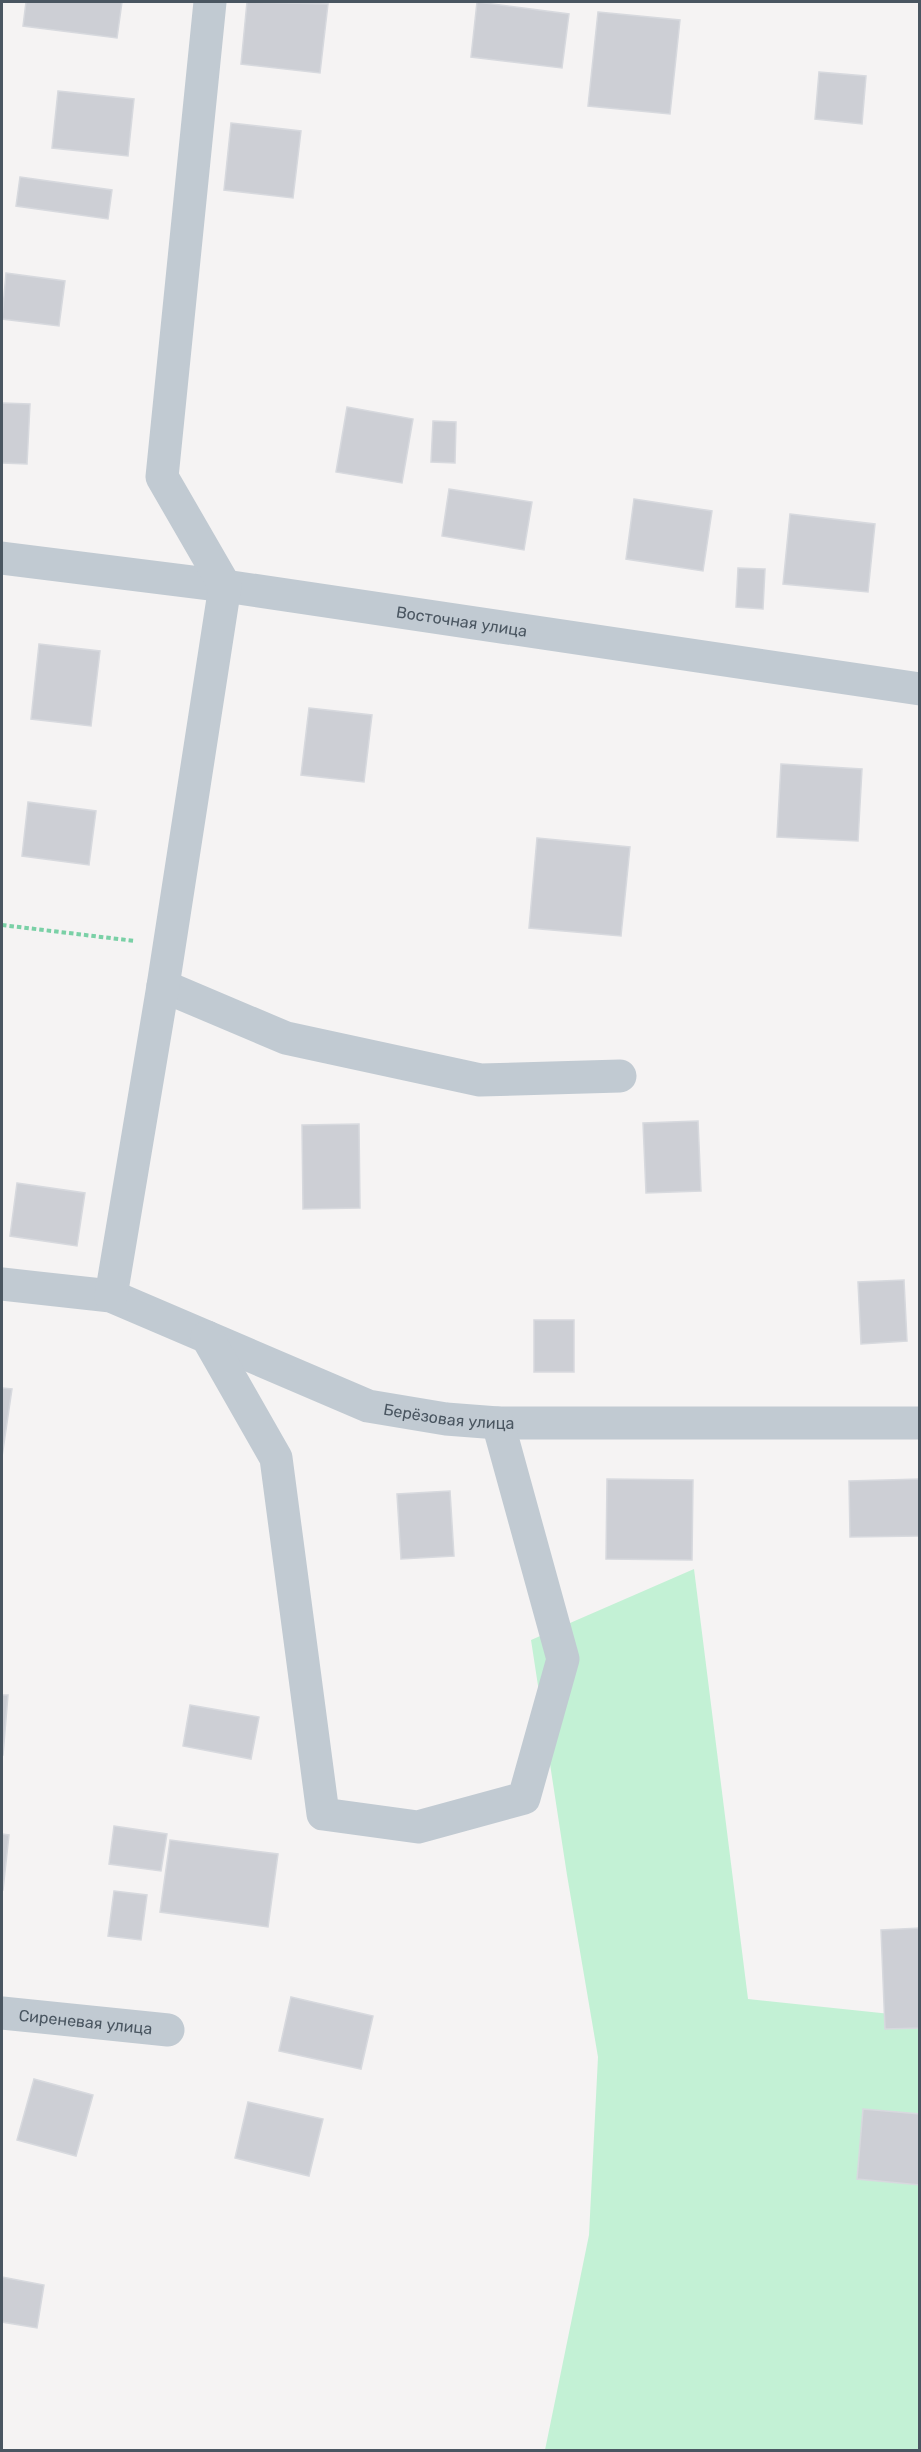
<svg xmlns="http://www.w3.org/2000/svg" width="921" height="2452" font-family="Rubik,sans-serif">
  <style>
    .green { fill: #c3f1d5 }
    .building { fill: #cdcfd5; stroke: #d7d9de; stroke-width: 1.5 }
    .lines { fill: none; stroke-linecap: round; stroke-linejoin: round }
    .path { stroke: #7ad0a6; stroke-width: 4; stroke-dasharray: 4.5 3; stroke-linecap: butt }
    .minor { stroke: #c1cad2; stroke-width: 33 }
    .labels { text-anchor: middle; dominant-baseline: central; stroke-width: 4.5; stroke-linejoin: round; paint-order: stroke }
    .street-label { font-size: 16px; fill: #4a5661; stroke: #fff }
  </style>
  <rect width="100%" height="100%" fill="#f5f3f3"/>
  <path class="green" d="M 694,1569 L 748,1999 L 919,2017 L 919,2450 L 545,2450 L 589,2235 L 598,2057 L 567,1875 L 531,1640 Z"/>
  <path class="building" d="M 26,2 L 122,2 L 117,38 L 23,26 Z
    M 247,2 L 328,4 L 320,73 L 241,64 Z
    M 477,2 L 569,14 L 562,68 L 471,57 Z
    M 598,12 L 680,20 L 670,114 L 588,106 Z
    M 819,72 L 866,76 L 862,124 L 815,119 Z
    M 58,91 L 134,99 L 128,156 L 52,148 Z
    M 231,123 L 301,131 L 293,198 L 224,190 Z
    M 20,177 L 112,190 L 108,219 L 16,206 Z
    M 6,273 L 65,281 L 59,326 L 2,319 Z
    M 2,403 L 30,404 L 27,464 L 2,463 Z
    M 347,407 L 413,419 L 402,483 L 336,472 Z
    M 433,421 L 456,422 L 455,463 L 431,462 Z
    M 449,489 L 532,502 L 524,550 L 442,536 Z
    M 634,499 L 712,511 L 703,571 L 626,559 Z
    M 790,514 L 875,524 L 868,592 L 783,584 Z
    M 738,568 L 765,569 L 763,609 L 736,607 Z
    M 39,644 L 100,651 L 91,726 L 31,719 Z
    M 309,708 L 372,715 L 364,782 L 301,775 Z
    M 781,764 L 862,769 L 858,841 L 777,837 Z
    M 28,802 L 96,811 L 89,865 L 22,856 Z
    M 537,838 L 630,847 L 621,936 L 529,928 Z
    M 698,1121 L 701,1191 L 646,1193 L 643,1123 Z
    M 359,1124 L 360,1208 L 303,1209 L 302,1125 Z
    M 17,1183 L 85,1193 L 77,1246 L 10,1236 Z
    M 904,1280 L 907,1341 L 861,1344 L 858,1282 Z
    M 534,1320 L 574,1320 L 574,1372 L 534,1372 Z
    M 2,1388 L 12,1389 L 2,1457 Z
    M 607,1479 L 693,1480 L 692,1560 L 606,1559 Z
    M 920,1479 L 920,1536 L 850,1537 L 849,1481 Z
    M 450,1491 L 454,1556 L 401,1559 L 397,1494 Z
    M 2,1695 L 8,1695 L 3,1755 L 2,1755 Z
    M 190,1705 L 259,1717 L 251,1759 L 183,1746 Z
    M 114,1826 L 167,1834 L 161,1871 L 109,1864 Z
    M 2,1834 L 9,1835 L 3,1890 L 2,1890 Z
    M 170,1840 L 278,1854 L 268,1927 L 160,1912 Z
    M 114,1891 L 147,1895 L 141,1940 L 108,1936 Z
    M 920,1928 L 920,2028 L 885,2029 L 881,1930 Z
    M 291,1997 L 373,2016 L 361,2069 L 279,2051 Z
    M 34,2079 L 93,2095 L 76,2156 L 17,2140 Z
    M 248,2102 L 323,2119 L 309,2176 L 235,2158 Z
    M 863,2109 L 920,2114 L 920,2185 L 857,2179 Z
    M 2,2277 L 44,2285 L 37,2328 L 2,2322 Z"/>
  <g class="lines">
    <path class="path" d="M 2,925 L 135,941"/>
    <g class="minor">
      <path id="s1" d="M 2,558 L 225,586 L 920,689"/>
      <path d="M 163,986 L 286,1038 L 480,1080 L 620,1076"/>
      <path id="s2" d="M 2,1284 L 111,1296 L 368,1406 L 446,1419 L 498,1423 L 920,1423"/>
      <path d="M 111,1296 L 163,986 L 225,586 L 162,477 L 210,2"/>
      <path d="M 207,1337 L 276,1458 L 323,1814 L 418,1827 L 524,1798 L 563,1659 L 498,1423"/>
      <path id="s3" d="M 2,2013 L 168,2030"/>
    </g>
  </g>
  <g class="labels">
    <g class="street-label">
      <text stroke="none"><textPath href="#s1" startOffset="464">Восточная улица</textPath></text>
      <text stroke="none"><textPath href="#s2" startOffset="471">Берёзовая улица</textPath></text>
      <text stroke="none"><textPath href="#s3" startOffset="84">Сиреневая улица</textPath></text>
    </g>
  </g>
  <rect width="921" height="2452" fill="none" stroke="#4a5661" stroke-width="6"/>
</svg>
